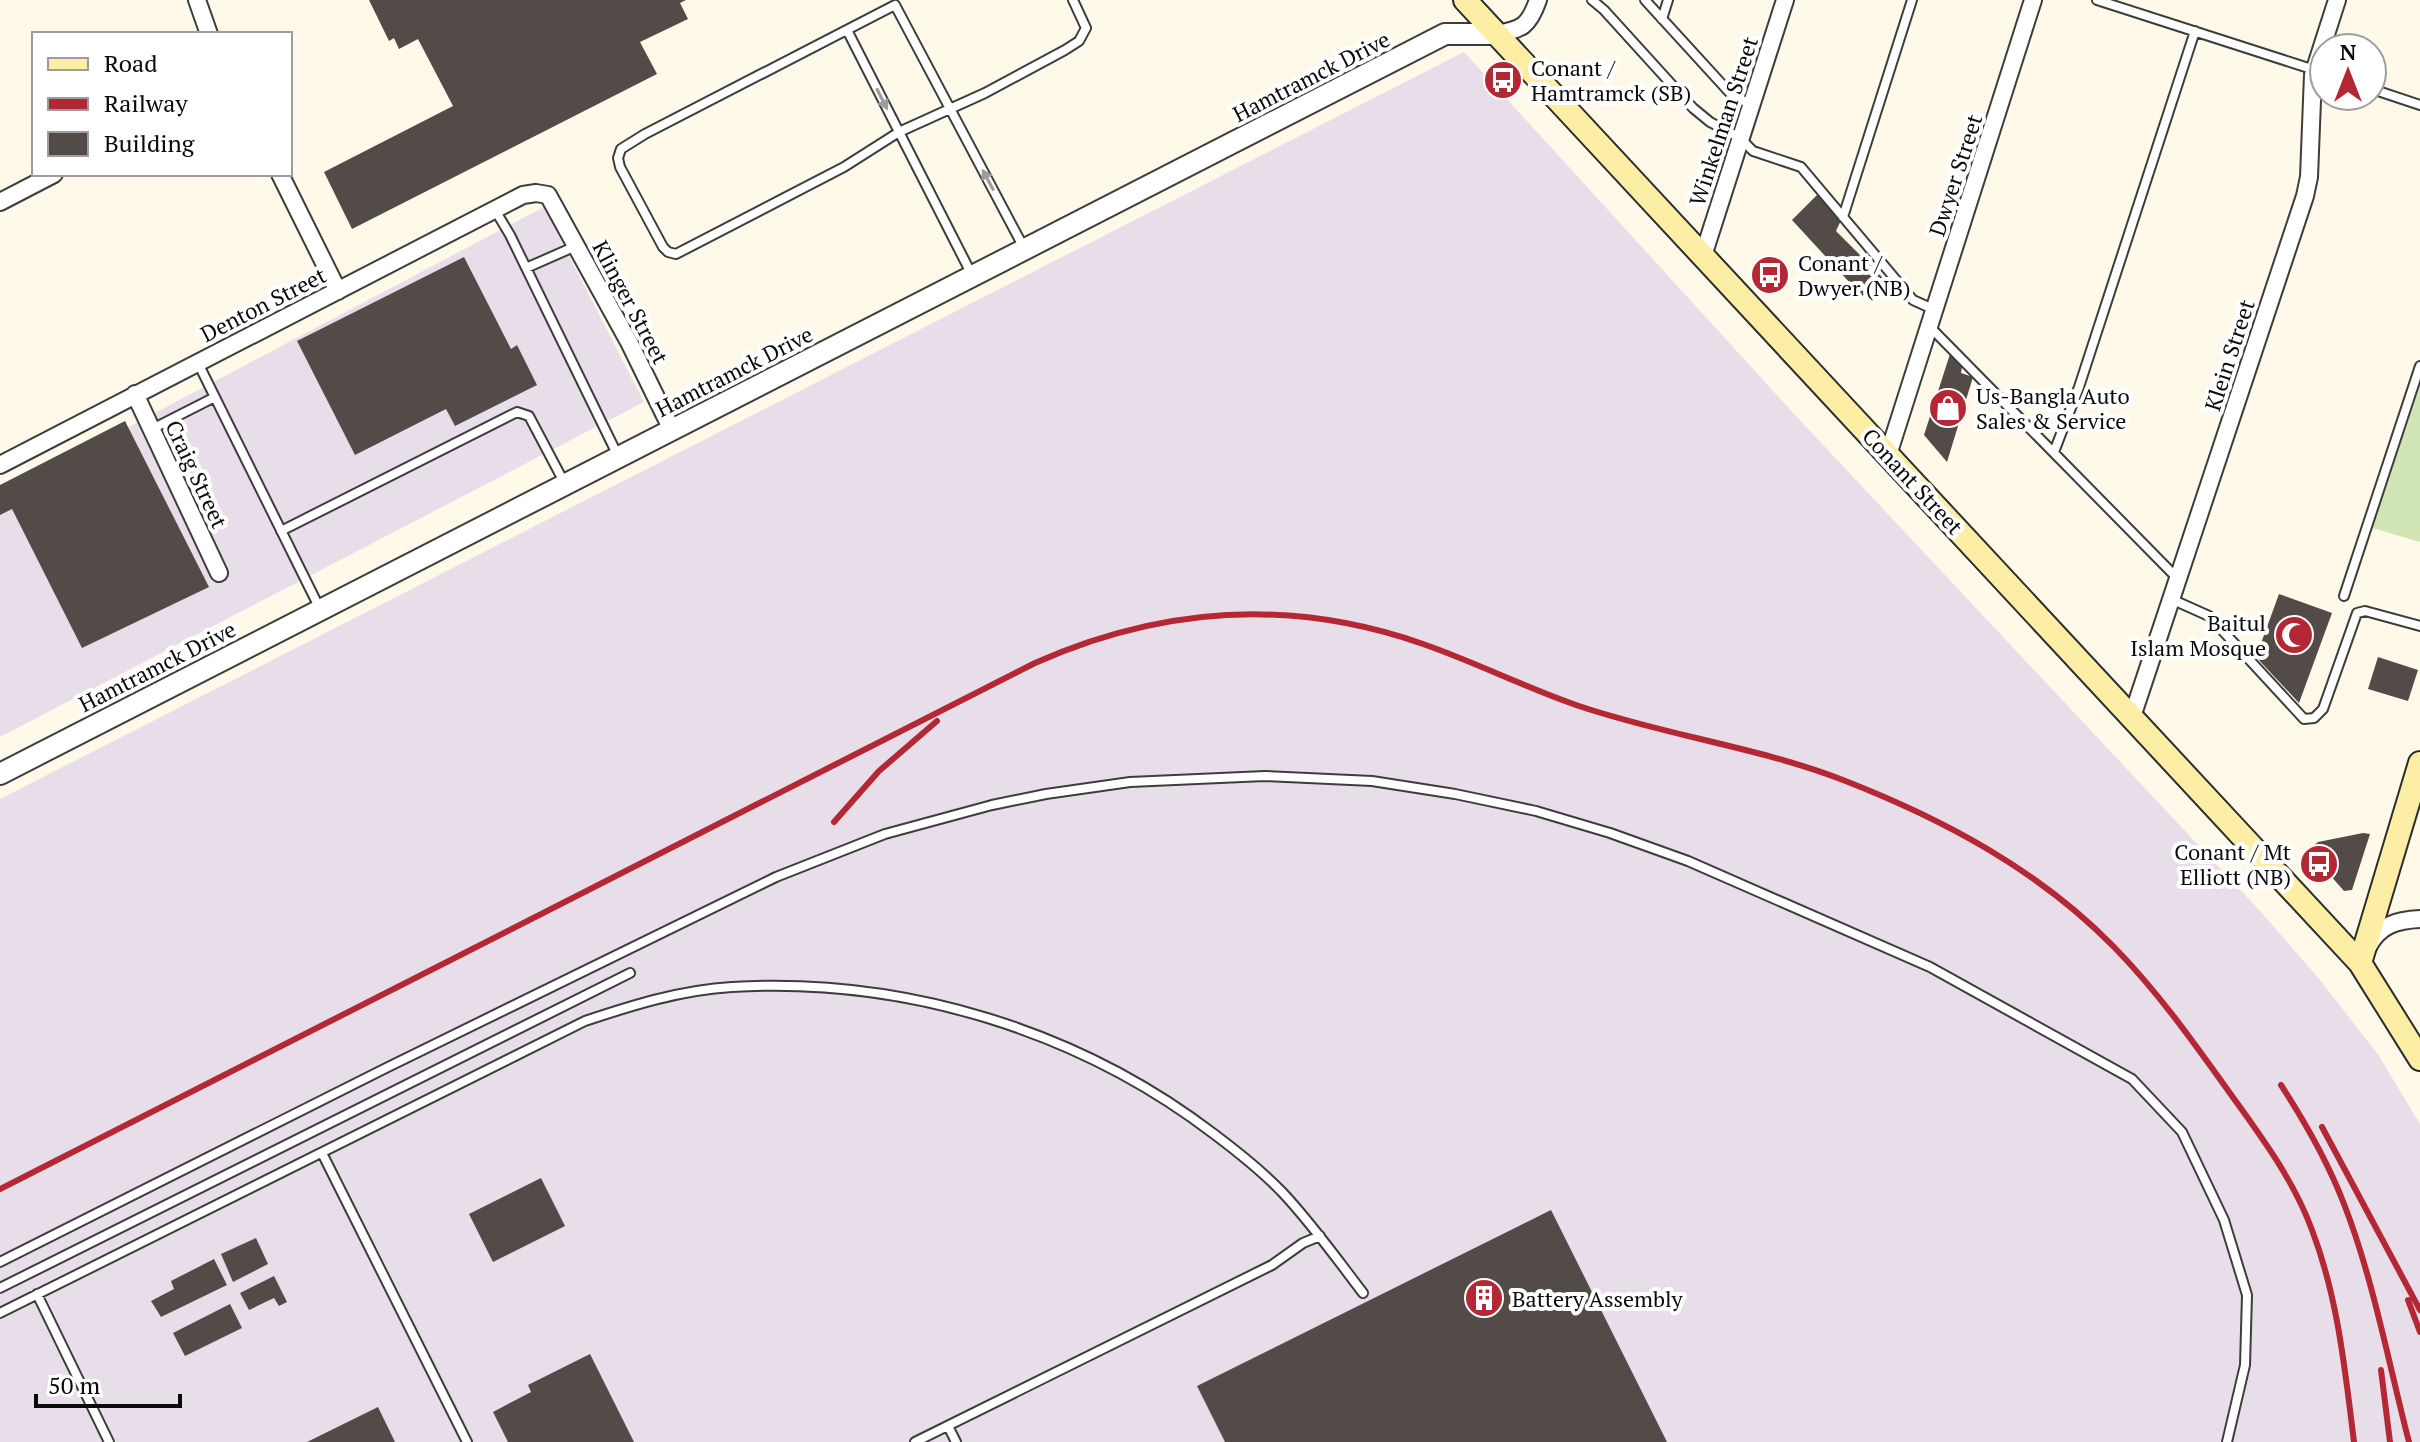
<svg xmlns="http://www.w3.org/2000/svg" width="2420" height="1442" font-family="'PT Serif',serif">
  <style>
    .industrial { fill: #e8dee9 }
    .green { fill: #d1e6b4 }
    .building { fill: #524b47 }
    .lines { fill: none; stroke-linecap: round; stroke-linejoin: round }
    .service-casing { stroke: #3d3d3d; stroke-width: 12 }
    .minor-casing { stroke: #3d3d3d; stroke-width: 20 }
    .tertiary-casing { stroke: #3d3d3d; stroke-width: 24 }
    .secondary-casing { stroke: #2c2c2c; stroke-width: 26 }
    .service { stroke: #fff; stroke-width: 8 }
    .minor { stroke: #fff; stroke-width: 16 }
    .tertiary { stroke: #fff; stroke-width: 20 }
    .secondary { stroke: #fceea5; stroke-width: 22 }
    .rail { stroke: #b42836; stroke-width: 6 }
    .oneway { fill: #9d9d9d }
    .labels { text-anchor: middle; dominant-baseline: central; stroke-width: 8; stroke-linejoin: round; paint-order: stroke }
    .poi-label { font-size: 22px; fill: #0a0a0a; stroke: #fff; text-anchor: start }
    .street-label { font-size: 22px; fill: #0a0a0a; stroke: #fff }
  </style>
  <rect width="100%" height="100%" fill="#fef9e8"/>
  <path class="industrial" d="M 1464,52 L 1795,415 L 2261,912 L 2320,980 L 2379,1056 L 2420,1124 L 2420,1442 L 0,1442 L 0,799 Z
    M 544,207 L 644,402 L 0,737 L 0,495 Z"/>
  <path class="green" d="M 2420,376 L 2420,542 L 2369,527 Z"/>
  <path class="building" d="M 369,0 L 686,0 L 680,3 L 688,19 L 640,42 L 657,74 L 352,229 L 324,172 L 453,106 L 418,39 L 399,49 L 394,38 L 389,41 Z
    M 1817,195 L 1842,218 L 1836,231 L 1885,280 L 1862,296 L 1792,220 Z
    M 464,257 L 511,349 L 517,345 L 537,385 L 455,426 L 446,409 L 355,455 L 297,341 Z
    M 1950,354 L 1962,367 L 1961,373 L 1973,377 L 1947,462 L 1924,435 Z
    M 125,421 L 209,587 L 82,648 L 12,509 L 0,515 L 0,485 Z
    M 2279,594 L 2332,613 L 2299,703 L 2256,657 Z
    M 2378,657 L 2418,670 L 2408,701 L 2368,689 Z
    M 2363,833 L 2370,834 L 2352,890 L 2344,891 L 2308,850 L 2318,842 Z
    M 541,1178 L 565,1226 L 493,1262 L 469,1214 Z
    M 1551,1210 L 1667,1442 L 1225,1442 L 1197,1386 Z
    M 256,1238 L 268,1264 L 233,1282 L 221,1254 Z
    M 214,1259 L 227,1285 L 161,1317 L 151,1301 L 174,1289 L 171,1281 Z
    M 274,1276 L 287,1302 L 279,1306 L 274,1298 L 249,1310 L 240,1293 Z
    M 230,1304 L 242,1328 L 185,1356 L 173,1333 Z
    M 590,1354 L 634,1442 L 508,1442 L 493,1412 L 531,1392 L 528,1385 Z
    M 378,1407 L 395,1442 L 307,1442 Z"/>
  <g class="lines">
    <g class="service-casing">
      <path id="service" d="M 1592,0 L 1604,10 L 1693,108 L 1710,122 L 1740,138 L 1753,151 L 1801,167 L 1913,300 L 1935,310
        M 1645,0 L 1730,93 L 1751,105
        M 2097,0 L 2324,73
        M 1662,19 L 1668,0
        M 847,30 L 972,275
        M 2372,89 L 2420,105
        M 495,210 L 510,235 L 618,456
        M 1843,217 L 1912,0
        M 1024,248 L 895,5 L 645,134 L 621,149 L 618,158 L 620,167 L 663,247 L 668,252 L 676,254 L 844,167 L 899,132 L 985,93 L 1065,50 L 1079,41 L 1086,28 L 1073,0
        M 526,268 L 576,246
        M 1930,327 L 2178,579
        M 198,363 L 320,609
        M 152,429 L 215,397
        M 2054,452 L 2079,387 L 2195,31
        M 281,531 L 517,412 L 529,416 L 565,484
        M 2344,596 L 2420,366
        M 2171,599 L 2209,616 L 2304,719 L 2314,718 L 2323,709 L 2357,613 L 2365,611 L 2420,626
        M 322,1153 L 467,1442
        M 0,1262 L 386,1068 L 776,877 L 885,834 L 992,805 L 1046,794 L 1130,782 L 1265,776 L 1372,781 L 1455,794 L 1536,811 L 1610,833 L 1688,861 L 1930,967 L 2132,1079 L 2182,1132 L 2224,1220 L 2247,1295 L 2245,1365 L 2227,1442
        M 0,1288 L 630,973
        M 37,1294 L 109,1442
        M 0,1313 L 585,1021 C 633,1005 681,990 732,987 C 904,977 1078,1030 1214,1134 C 1238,1152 1263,1172 1283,1193 C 1312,1224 1337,1259 1363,1293
        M 948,1426 L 956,1442
        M 915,1442 L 1272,1265 L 1303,1243 L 1320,1236"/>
    </g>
    <g class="minor-casing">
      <path id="minor" d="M 197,0 L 209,34
        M 1495,34 C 1522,30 1529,26 1538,0
        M 280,174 L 338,291
        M 0,202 L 54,174
        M 1703,256 L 1785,0
        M 135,394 L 219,573
        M 1888,455 L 2033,0
        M 0,465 L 523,195 L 536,193 L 548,195 L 630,344 L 672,430
        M 2132,717 L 2305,196 L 2309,177 L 2313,75 L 2337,0
        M 2368,947 C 2379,925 2397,920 2420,919"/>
    </g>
    <g class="tertiary-casing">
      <path id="tertiary" d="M 0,774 L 1445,34 L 1495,34"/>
    </g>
    <g class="secondary-casing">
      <path id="secondary" d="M 1465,0 L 2360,963 L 2420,1059
        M 2360,963 L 2420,763"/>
    </g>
    <use href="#service" class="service"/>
    <use href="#minor" class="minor"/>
    <use href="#tertiary" class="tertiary"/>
    <use href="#secondary" class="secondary"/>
    <path class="rail" d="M 834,822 L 879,771 L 937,721
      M 2281,1085 C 2305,1122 2328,1162 2344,1204 C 2373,1278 2389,1365 2409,1442
      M 2322,1127 L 2420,1310
      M 0,1189 L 1035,663 C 1161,607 1292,598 1423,644 C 1475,662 1524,687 1576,705 C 1663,735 1758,747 1843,780 C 1943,819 2039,870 2114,947 C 2157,991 2192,1040 2227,1089 C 2259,1134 2293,1178 2312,1230 C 2338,1298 2345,1370 2354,1442
      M 2408,1300 L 2420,1332
      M 2381,1370 L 2390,1442"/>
  </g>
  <defs><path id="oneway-solid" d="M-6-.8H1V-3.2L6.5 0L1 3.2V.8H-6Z" transform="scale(2)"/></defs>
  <g class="oneway">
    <use href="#oneway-solid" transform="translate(882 99) rotate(63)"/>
    <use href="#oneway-solid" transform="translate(988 180) rotate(-118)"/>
  </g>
  <defs>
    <g id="bus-disc" transform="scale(2)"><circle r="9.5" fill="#b42836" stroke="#fff"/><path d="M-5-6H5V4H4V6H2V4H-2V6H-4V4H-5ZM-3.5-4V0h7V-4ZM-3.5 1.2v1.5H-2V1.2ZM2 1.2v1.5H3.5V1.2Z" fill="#fff"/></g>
    <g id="shop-disc" transform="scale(2)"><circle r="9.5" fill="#b42836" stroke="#fff"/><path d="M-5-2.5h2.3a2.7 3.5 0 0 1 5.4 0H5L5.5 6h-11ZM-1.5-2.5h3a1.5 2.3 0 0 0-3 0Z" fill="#fff"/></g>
    <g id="mosque-disc" transform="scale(2)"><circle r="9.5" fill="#b42836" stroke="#fff"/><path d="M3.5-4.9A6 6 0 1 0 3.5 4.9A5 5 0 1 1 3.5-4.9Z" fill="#fff"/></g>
    <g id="building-disc" transform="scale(2)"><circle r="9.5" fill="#b42836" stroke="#fff"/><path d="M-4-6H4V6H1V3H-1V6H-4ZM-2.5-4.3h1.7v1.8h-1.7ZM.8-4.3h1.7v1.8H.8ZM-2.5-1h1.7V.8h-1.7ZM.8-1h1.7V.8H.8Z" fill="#fff"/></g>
  </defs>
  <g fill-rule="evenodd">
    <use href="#bus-disc" x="1503" y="80"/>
    <use href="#bus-disc" x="1770" y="275"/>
    <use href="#shop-disc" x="1948" y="408"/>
    <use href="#mosque-disc" x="2294" y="635"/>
    <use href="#bus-disc" x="2319" y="864"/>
    <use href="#building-disc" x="1484" y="1298"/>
  </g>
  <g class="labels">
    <g class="poi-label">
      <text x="1531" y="67">Conant /<tspan x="1531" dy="25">Hamtramck (SB)</tspan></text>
      <text x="1798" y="262">Conant /<tspan x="1798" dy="25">Dwyer (NB)</tspan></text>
      <text x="1976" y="395">Us-Bangla Auto<tspan x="1976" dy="25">Sales &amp; Service</tspan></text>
      <text x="2266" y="622" text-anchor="end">Baitul<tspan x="2266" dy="25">Islam Mosque</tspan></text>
      <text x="2291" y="851" text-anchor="end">Conant / Mt<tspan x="2291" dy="25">Elliott (NB)</tspan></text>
      <text x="1512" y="1298">Battery Assembly</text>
    </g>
    <g class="street-label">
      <text transform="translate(1311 76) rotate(-27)">Hamtramck Drive</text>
      <text transform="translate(1723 121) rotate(-72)">Winkelman Street</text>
      <text transform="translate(1955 175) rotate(-72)">Dwyer Street</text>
      <text transform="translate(631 302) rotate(62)">Klinger Street</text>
      <text transform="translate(263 304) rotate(-27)">Denton Street</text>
      <text transform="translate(2229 355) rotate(-72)">Klein Street</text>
      <text transform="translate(734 371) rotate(-27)">Hamtramck Drive</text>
      <text transform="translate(197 474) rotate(65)">Craig Street</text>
      <text transform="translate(1913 481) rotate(47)">Conant Street</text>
      <text transform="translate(157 666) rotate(-27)">Hamtramck Drive</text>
    </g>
  </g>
  <rect x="32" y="32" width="260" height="144" fill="#ffffff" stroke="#9d9d9d" stroke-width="2"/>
  <rect x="48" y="58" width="40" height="12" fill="#fceea5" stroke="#9d9d9d" stroke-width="2"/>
  <text x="104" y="72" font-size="24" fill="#0a0a0a">Road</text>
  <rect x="48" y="98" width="40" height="12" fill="#b42836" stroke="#9d9d9d" stroke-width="2"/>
  <text x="104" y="112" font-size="24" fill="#0a0a0a">Railway</text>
  <rect x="48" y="132" width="40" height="24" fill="#524b47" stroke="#9d9d9d" stroke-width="2"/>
  <text x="104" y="152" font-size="24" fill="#0a0a0a">Building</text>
  <g transform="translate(2348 72)"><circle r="38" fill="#ffffff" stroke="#9d9d9d" stroke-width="2"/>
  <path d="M0-6L14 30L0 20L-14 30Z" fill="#b42836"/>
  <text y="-12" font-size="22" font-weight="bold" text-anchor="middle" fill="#0a0a0a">N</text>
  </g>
  <path d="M36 1394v12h144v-12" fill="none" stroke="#0a0a0a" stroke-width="4"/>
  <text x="48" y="1394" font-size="24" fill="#0a0a0a" stroke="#ffffff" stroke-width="6" paint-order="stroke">50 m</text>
</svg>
